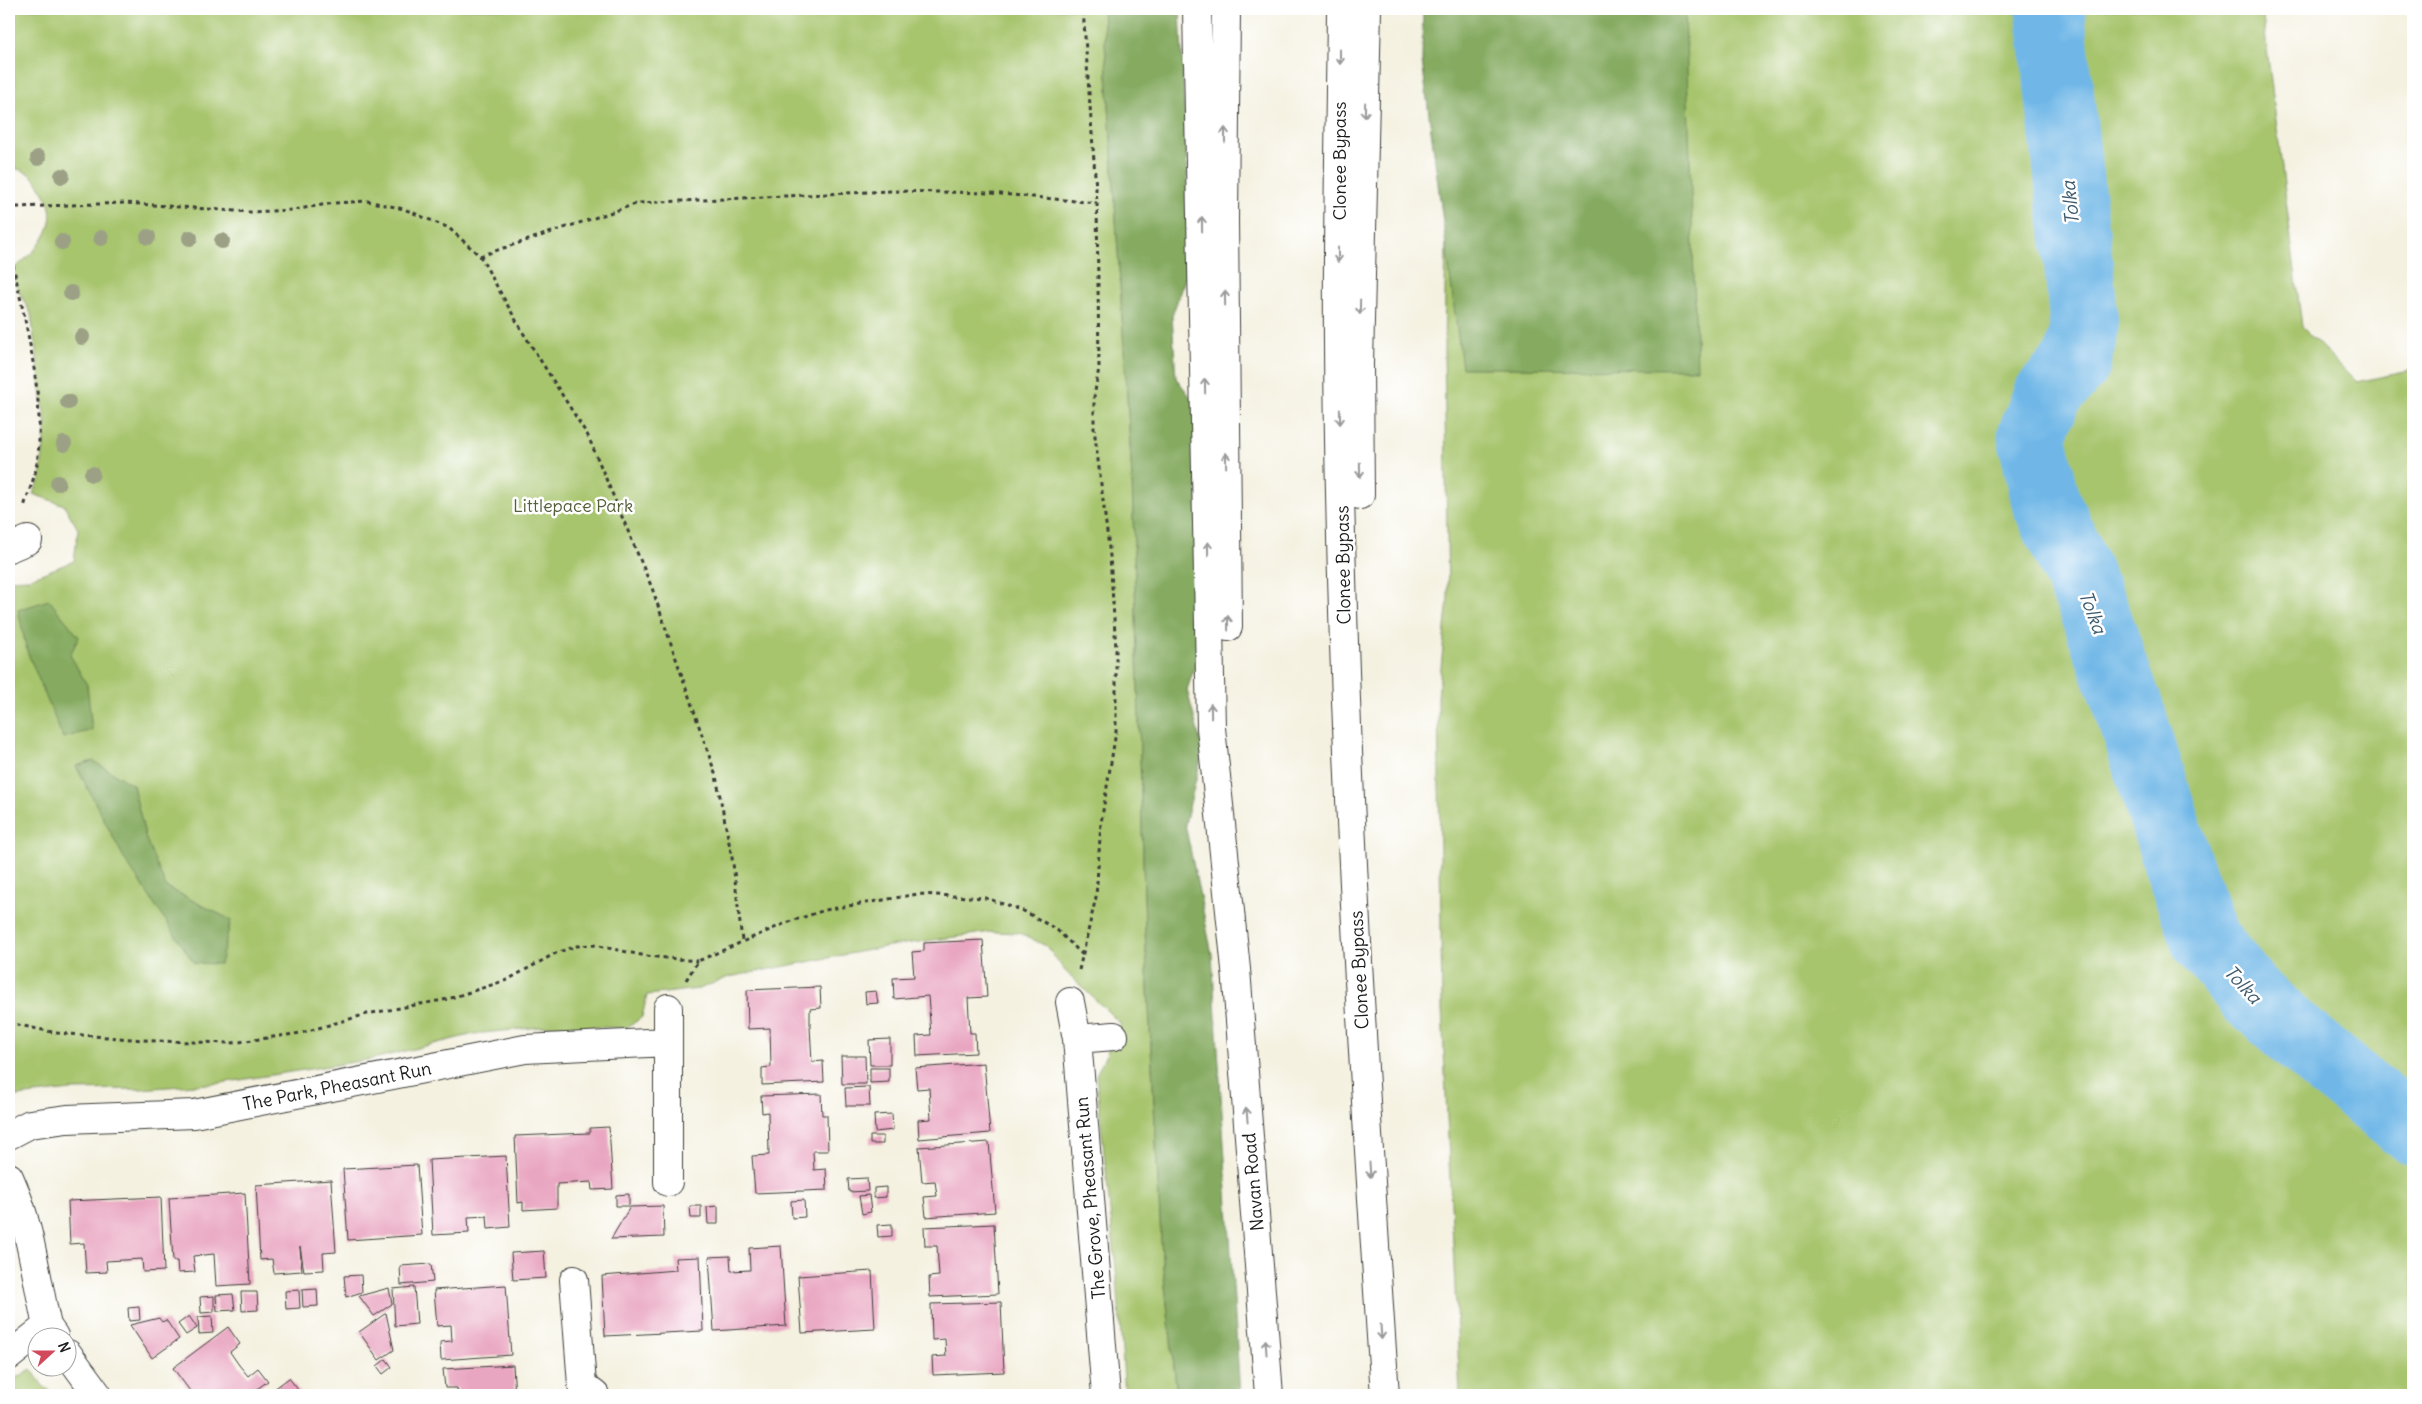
<svg xmlns="http://www.w3.org/2000/svg" width="2422" height="1404" font-family="Delius,sans-serif">
  <style>
    .green { fill: #a7c56d; stroke: #627044 }
    .forest { fill: #85aa60; stroke: #50633e }
    .lines { fill: none; stroke-linecap: round; stroke-linejoin: round }
    .river { stroke: #6fb7e7; stroke-width: 69 }
    .building { fill: #e9a6c1 }
    .minor-casing { stroke: #3c3c39; stroke-width: 30 }
    .highway-casing { stroke: #3c3c39; stroke-width: 30 }
    .path { stroke: #3c3c39; stroke-width: 3; stroke-dasharray: 4 4; stroke-linecap: butt }
    .minor { stroke: #fff; stroke-width: 28 }
    .highway { stroke: #fff; stroke-width: 28 }
    .tree { fill: #9ca186 }
    .oneway { stroke: #999 }
    .labels { text-anchor: middle; dominant-baseline: central; stroke-width: 5; stroke-linejoin: round; paint-order: stroke }
    .street-label { font-size: 18px; fill: #1c1c1c; stroke: #fff }
    .park-label { font-size: 18px; fill: #54603c; stroke: #fff }
    .water-label { font-size: 19px; font-style: italic; fill: #3d5a6d; stroke: #fff }
  </style>
  <rect width="100%" height="100%" fill="#fff"/>
  <filter id="ink" filterUnits="userSpaceOnUse"><feTurbulence type="fractalNoise" baseFrequency=".02" numOctaves="2"/><feDisplacementMap in="SourceGraphic" scale="10" xChannelSelector="R" yChannelSelector="G"/><feConvolveMatrix kernelMatrix="1 2 1 2 8 2 1 2 1" color-interpolation-filters="sRGB"/></filter>
  <filter id="wash" filterUnits="userSpaceOnUse"><feTurbulence type="fractalNoise" baseFrequency=".0096" numOctaves="4" result="noise"/><feDisplacementMap in="SourceGraphic" scale="20" xChannelSelector="R" yChannelSelector="G"/><feGaussianBlur stdDeviation="1.12" result="paint"/><feColorMatrix in="noise" values="0 0 0 0 0 0 0 0 0 0 0 0 0 0 0 0 0 1.4 0 .05"/><feComposite in="paint" operator="in"/></filter>
  <g filter="url(#wash)">
    <rect width="100%" height="100%" fill="#f4f1e0"/>
    <path class="green" d="M 9,9 L 1103,9 L 1132,477 L 1145,930 L 1162,1258 L 1177,1395 L 1125,1395 L 1117,1278 L 1096,1075 L 1121,1024 L 1065,971 L 1046,946 L 1020,933 L 991,932 L 890,946 L 729,977 L 699,989 L 647,995 L 642,1017 L 627,1028 L 550,1026 L 474,1034 L 373,1059 L 221,1083 L 141,1089 L 71,1090 L 9,1097 L 9,580 L 28,579 L 74,561 L 78,529 L 64,505 L 33,494 L 40,479 L 46,427 L 31,314 L 9,273 C 35,252 66,225 42,190 C 32,174 28,171 9,167 Z
      M 1450,9 L 2037,9 L 2070,290 L 2063,353 L 2034,402 L 2025,459 L 2054,551 L 2104,661 L 2181,933 L 2235,996 L 2397,1143 L 2413,1154 L 2413,1395 L 1460,1395 L 1442,1009 L 1438,697 L 1448,598 L 1444,350 Z
      M 2076,9 L 2262,9 L 2302,327 L 2357,382 L 2413,370 L 2413,1103 L 2253,973 L 2210,918 L 2153,696 L 2130,624 L 2059,510 L 2051,470 L 2056,431 L 2092,390 L 2102,281 L 2075,93 Z
      M 32,1370 L 43,1386 L 56,1395 L 9,1395 L 9,1381 Z"/>
    <path class="forest" d="M 1103,9 L 1180,9 L 1191,262 L 1172,316 L 1176,378 L 1196,404 L 1199,654 L 1187,690 L 1203,751 L 1185,824 L 1212,954 L 1240,1395 L 1177,1395 L 1162,1258 L 1145,930 L 1132,477 Z
      M 1423,9 L 1685,9 L 1697,369 L 1462,368 L 1422,61 Z
      M 49,600 L 79,637 L 70,655 L 87,685 L 92,730 L 63,738 L 27,651 L 18,610 Z
      M 93,761 L 133,785 L 146,839 L 166,887 L 231,920 L 220,964 L 194,963 L 125,860 L 76,766 Z"/>
    <g class="lines">
      <path class="river" d="M 2050,9 L 2080,278 L 2084,328 L 2077,362 L 2047,396 L 2032,436 L 2046,502 L 2092,604 L 2131,714 L 2180,870 L 2205,940 L 2250,995 L 2331,1065 L 2413,1130"/>
    </g>
    <g id="blocks">
      <path class="building" d="M 983,940 L 987,997 L 968,998 L 970,1033 L 975,1033 L 976,1053 L 917,1056 L 916,1036 L 931,1035 L 928,996 L 894,999 L 893,978 L 914,977 L 912,952 L 924,951 L 924,943 Z
        M 820,987 L 821,1008 L 810,1009 L 810,1027 L 812,1062 L 823,1061 L 824,1082 L 762,1085 L 762,1068 L 771,1067 L 770,1028 L 748,1029 L 747,990 Z
        M 876,991 L 878,1003 L 866,1004 L 865,992 Z
        M 890,1039 L 890,1065 L 870,1065 L 869,1040 Z
        M 841,1056 L 865,1056 L 866,1084 L 842,1084 Z
        M 984,1063 L 990,1133 L 919,1139 L 918,1120 L 931,1119 L 929,1088 L 917,1089 L 915,1068 Z
        M 870,1068 L 889,1068 L 889,1082 L 870,1083 Z
        M 869,1087 L 870,1106 L 846,1106 L 845,1088 Z
        M 821,1094 L 822,1115 L 827,1115 L 828,1151 L 813,1151 L 814,1170 L 826,1169 L 827,1190 L 755,1193 L 752,1156 L 769,1155 L 768,1112 L 762,1113 L 761,1096 Z
        M 892,1114 L 893,1130 L 875,1132 L 874,1115 Z
        M 609,1127 L 613,1189 L 592,1190 L 591,1182 L 557,1184 L 557,1208 L 523,1210 L 523,1202 L 518,1203 L 515,1136 L 590,1133 L 590,1128 Z
        M 870,1136 L 883,1136 L 883,1144 L 870,1144 Z
        M 989,1142 L 995,1212 L 926,1217 L 924,1197 L 937,1196 L 935,1181 L 922,1182 L 919,1147 Z
        M 506,1156 L 510,1227 L 488,1229 L 487,1216 L 468,1217 L 469,1233 L 433,1235 L 429,1160 Z
        M 417,1165 L 422,1235 L 348,1240 L 343,1169 Z
        M 867,1178 L 868,1191 L 849,1192 L 848,1179 Z
        M 331,1180 L 336,1252 L 323,1253 L 324,1270 L 304,1271 L 300,1247 L 302,1271 L 274,1273 L 272,1259 L 260,1260 L 256,1185 Z
        M 886,1187 L 886,1197 L 874,1198 L 874,1188 Z
        M 245,1193 L 250,1284 L 216,1286 L 214,1254 L 193,1256 L 195,1272 L 178,1273 L 177,1261 L 173,1261 L 169,1198 Z
        M 629,1194 L 629,1206 L 616,1206 L 616,1195 Z
        M 869,1195 L 871,1212 L 862,1214 L 859,1196 Z
        M 161,1197 L 164,1271 L 143,1272 L 142,1259 L 106,1261 L 107,1272 L 86,1273 L 84,1243 L 70,1244 L 68,1201 Z
        M 804,1200 L 805,1217 L 792,1218 L 791,1201 Z
        M 663,1206 L 664,1237 L 611,1239 L 630,1207 Z
        M 690,1206 L 701,1206 L 701,1218 L 691,1218 Z
        M 718,1206 L 718,1224 L 708,1224 L 707,1207 Z
        M 892,1224 L 892,1236 L 878,1237 L 877,1225 Z
        M 994,1224 L 998,1294 L 930,1297 L 929,1277 L 939,1276 L 937,1246 L 925,1246 L 924,1227 Z
        M 781,1246 L 786,1326 L 714,1331 L 709,1257 L 730,1256 L 731,1271 L 750,1270 L 749,1248 Z
        M 544,1251 L 546,1278 L 513,1280 L 511,1253 Z
        M 700,1257 L 703,1331 L 605,1336 L 602,1276 L 676,1270 L 675,1258 Z
        M 431,1264 L 433,1282 L 401,1285 L 400,1266 Z
        M 872,1271 L 875,1329 L 802,1333 L 798,1276 Z
        M 361,1275 L 362,1292 L 346,1297 L 344,1276 Z
        M 506,1285 L 511,1355 L 441,1360 L 440,1342 L 452,1341 L 451,1325 L 437,1326 L 434,1290 Z
        M 414,1287 L 417,1324 L 395,1326 L 393,1289 Z
        M 389,1288 L 392,1304 L 374,1316 L 359,1296 Z
        M 317,1289 L 318,1306 L 303,1307 L 302,1290 Z
        M 299,1290 L 300,1308 L 286,1309 L 285,1291 Z
        M 241,1292 L 257,1292 L 258,1310 L 242,1311 Z
        M 233,1294 L 235,1310 L 217,1311 L 216,1295 Z
        M 214,1296 L 214,1312 L 201,1313 L 200,1297 Z
        M 1001,1302 L 1004,1372 L 933,1375 L 932,1357 L 946,1356 L 945,1339 L 932,1340 L 931,1304 Z
        M 139,1307 L 140,1320 L 129,1321 L 128,1308 Z
        M 386,1313 L 394,1350 L 379,1360 L 359,1332 Z
        M 189,1316 L 197,1328 L 186,1335 L 178,1324 Z
        M 212,1316 L 213,1333 L 199,1334 L 198,1317 Z
        M 159,1318 L 162,1322 L 166,1320 L 179,1339 L 152,1358 L 130,1325 Z
        M 228,1327 L 240,1344 L 230,1352 L 239,1365 L 248,1376 L 258,1368 L 268,1381 L 257,1389 L 259,1392 L 254,1395 L 193,1395 L 173,1368 Z
        M 386,1359 L 392,1367 L 383,1374 L 377,1366 Z
        M 513,1365 L 515,1395 L 458,1395 L 457,1388 L 445,1388 L 443,1369 Z
        M 289,1378 L 302,1395 L 266,1395 Z"/>
    </g>
  </g>
  <g filter="url(#ink)">
    <use href="#blocks" fill-opacity="0" stroke="#3c3c39" stroke-width="1"/>
    <g class="lines">
      <g class="minor-casing">
        <path id="minor" d="M 9,548 L 28,540
          M 1070,1002 L 1077,1039 L 1106,1395
          M 1077,1039 L 1114,1036
          M 9,1135 L 30,1124 L 67,1119 L 194,1114 L 525,1049 L 668,1042
          M 9,1177 C 30,1223 36,1277 47,1326 L 54,1336
          M 668,1182 L 668,1008
          M 574,1280 L 582,1385 L 595,1395
          M 68,1354 L 98,1395
          M 9,1356 L 47,1326"/>
      </g>
      <g class="highway-casing">
        <path id="highway" d="M 1197,9 L 1211,728 L 1236,969 L 1269,1395
          M 1226,9 L 1224,219 L 1228,627
          M 1341,9 C 1340,120 1337,232 1338,343 C 1340,694 1361,1045 1385,1395
          M 1360,495 L 1359,364 L 1367,9"/>
      </g>
      <path class="path" d="M 9,211 L 17,207 L 125,203 L 249,212 L 293,210 L 334,203 L 367,201 L 404,209 L 449,228 L 480,256 L 522,331 L 588,436 L 652,588 L 716,776 L 733,863 L 742,941
        M 480,256 L 639,203 L 890,191 L 991,193 L 1097,203
        M 9,258 L 13,265 C 26,325 46,402 37,463 C 35,478 28,493 24,507
        M 1079,970 L 1096,897 L 1101,823 L 1116,732 L 1116,649 L 1110,556 L 1094,428 L 1094,397 L 1099,368 L 1097,203 L 1083,9
        M 686,980 L 698,961 L 786,923 L 825,910 L 918,894 L 986,898 L 1026,912 L 1057,930 L 1083,955
        M 9,1023 L 57,1033 L 156,1041 L 232,1043 L 301,1033 L 367,1014 L 448,999 L 507,980 L 556,953 L 577,946 L 594,945 L 646,956 L 698,961"/>
      <use href="#minor" class="minor"/>
      <use href="#highway" class="highway"/>
    </g>
    <g class="tree">
      <circle cx="38" cy="158" r="8"/>
      <circle cx="62" cy="176" r="8"/>
      <circle cx="148" cy="237" r="8"/>
      <circle cx="101" cy="238" r="8"/>
      <circle cx="190" cy="238" r="8"/>
      <circle cx="222" cy="241" r="8"/>
      <circle cx="62" cy="242" r="8"/>
      <circle cx="71" cy="293" r="8"/>
      <circle cx="82" cy="337" r="8"/>
      <circle cx="68" cy="402" r="8"/>
      <circle cx="64" cy="444" r="8"/>
      <circle cx="92" cy="474" r="8"/>
      <circle cx="58" cy="483" r="8"/>
    </g>
    <defs><path id="oneway-shaft" d="M-6 0H5M1.5-3L5.5 0L1.5 3" fill="none" stroke-width="1.6" stroke-linecap="round" stroke-linejoin="round" transform="scale(1.25)"/></defs>
    <g class="oneway">
      <use href="#oneway-shaft" transform="translate(1340 57) rotate(90)"/>
      <use href="#oneway-shaft" transform="translate(1365 110) rotate(91)"/>
      <use href="#oneway-shaft" transform="translate(1225 135) rotate(-90)"/>
      <use href="#oneway-shaft" transform="translate(1202 224) rotate(-91)"/>
      <use href="#oneway-shaft" transform="translate(1338 255) rotate(90)"/>
      <use href="#oneway-shaft" transform="translate(1225 298) rotate(-91)"/>
      <use href="#oneway-shaft" transform="translate(1360 307) rotate(91)"/>
      <use href="#oneway-shaft" transform="translate(1205 386) rotate(-91)"/>
      <use href="#oneway-shaft" transform="translate(1340 417) rotate(89)"/>
      <use href="#oneway-shaft" transform="translate(1226 460) rotate(-91)"/>
      <use href="#oneway-shaft" transform="translate(1360 470) rotate(89)"/>
      <use href="#oneway-shaft" transform="translate(1208 549) rotate(-91)"/>
      <use href="#oneway-shaft" transform="translate(1228 623) rotate(-91)"/>
      <use href="#oneway-shaft" transform="translate(1211 711) rotate(-91)"/>
      <use href="#oneway-shaft" transform="translate(1247 1115) rotate(-95)"/>
      <use href="#oneway-shaft" transform="translate(1370 1170) rotate(86)"/>
      <use href="#oneway-shaft" transform="translate(1381 1332) rotate(86)"/>
      <use href="#oneway-shaft" transform="translate(1266 1347) rotate(-94)"/>
    </g>
  </g>
  <g class="labels">
    <g class="street-label">
      <text transform="translate(1339 161) rotate(-90)">Clonee Bypass</text>
      <text transform="translate(1343 565) rotate(-91)">Clonee Bypass</text>
      <text transform="translate(1359 970) rotate(-93)">Clonee Bypass</text>
      <text transform="translate(337 1086) rotate(-11)">The Park, Pheasant Run</text>
      <text transform="translate(1253 1182) rotate(-95)">Navan Road</text>
      <text transform="translate(1090 1198) rotate(-95)">The Grove, Pheasant Run</text>
    </g>
    <g class="park-label">
      <text x="573" y="505">Littlepace Park</text>
    </g>
    <g class="water-label">
      <text transform="translate(2070 203) rotate(-96)">Tolka</text>
      <text transform="translate(2093 612) rotate(69)">Tolka</text>
      <text transform="translate(2243 984) rotate(47)">Tolka</text>
    </g>
  </g>
  <rect width="2422" height="1404" fill="none" stroke="#fff" stroke-width="30"/>
  <g transform="translate(52 1352) rotate(69)"><circle r="24" fill="#ffffff" stroke="#a4a4a4"/>
  <path d="M0-4L9 19L0 12L-9 19Z" fill="#d1495b"/>
  <text y="-8" font-size="14" font-weight="bold" text-anchor="middle" fill="#1c1c1c">N</text>
  </g>
</svg>
